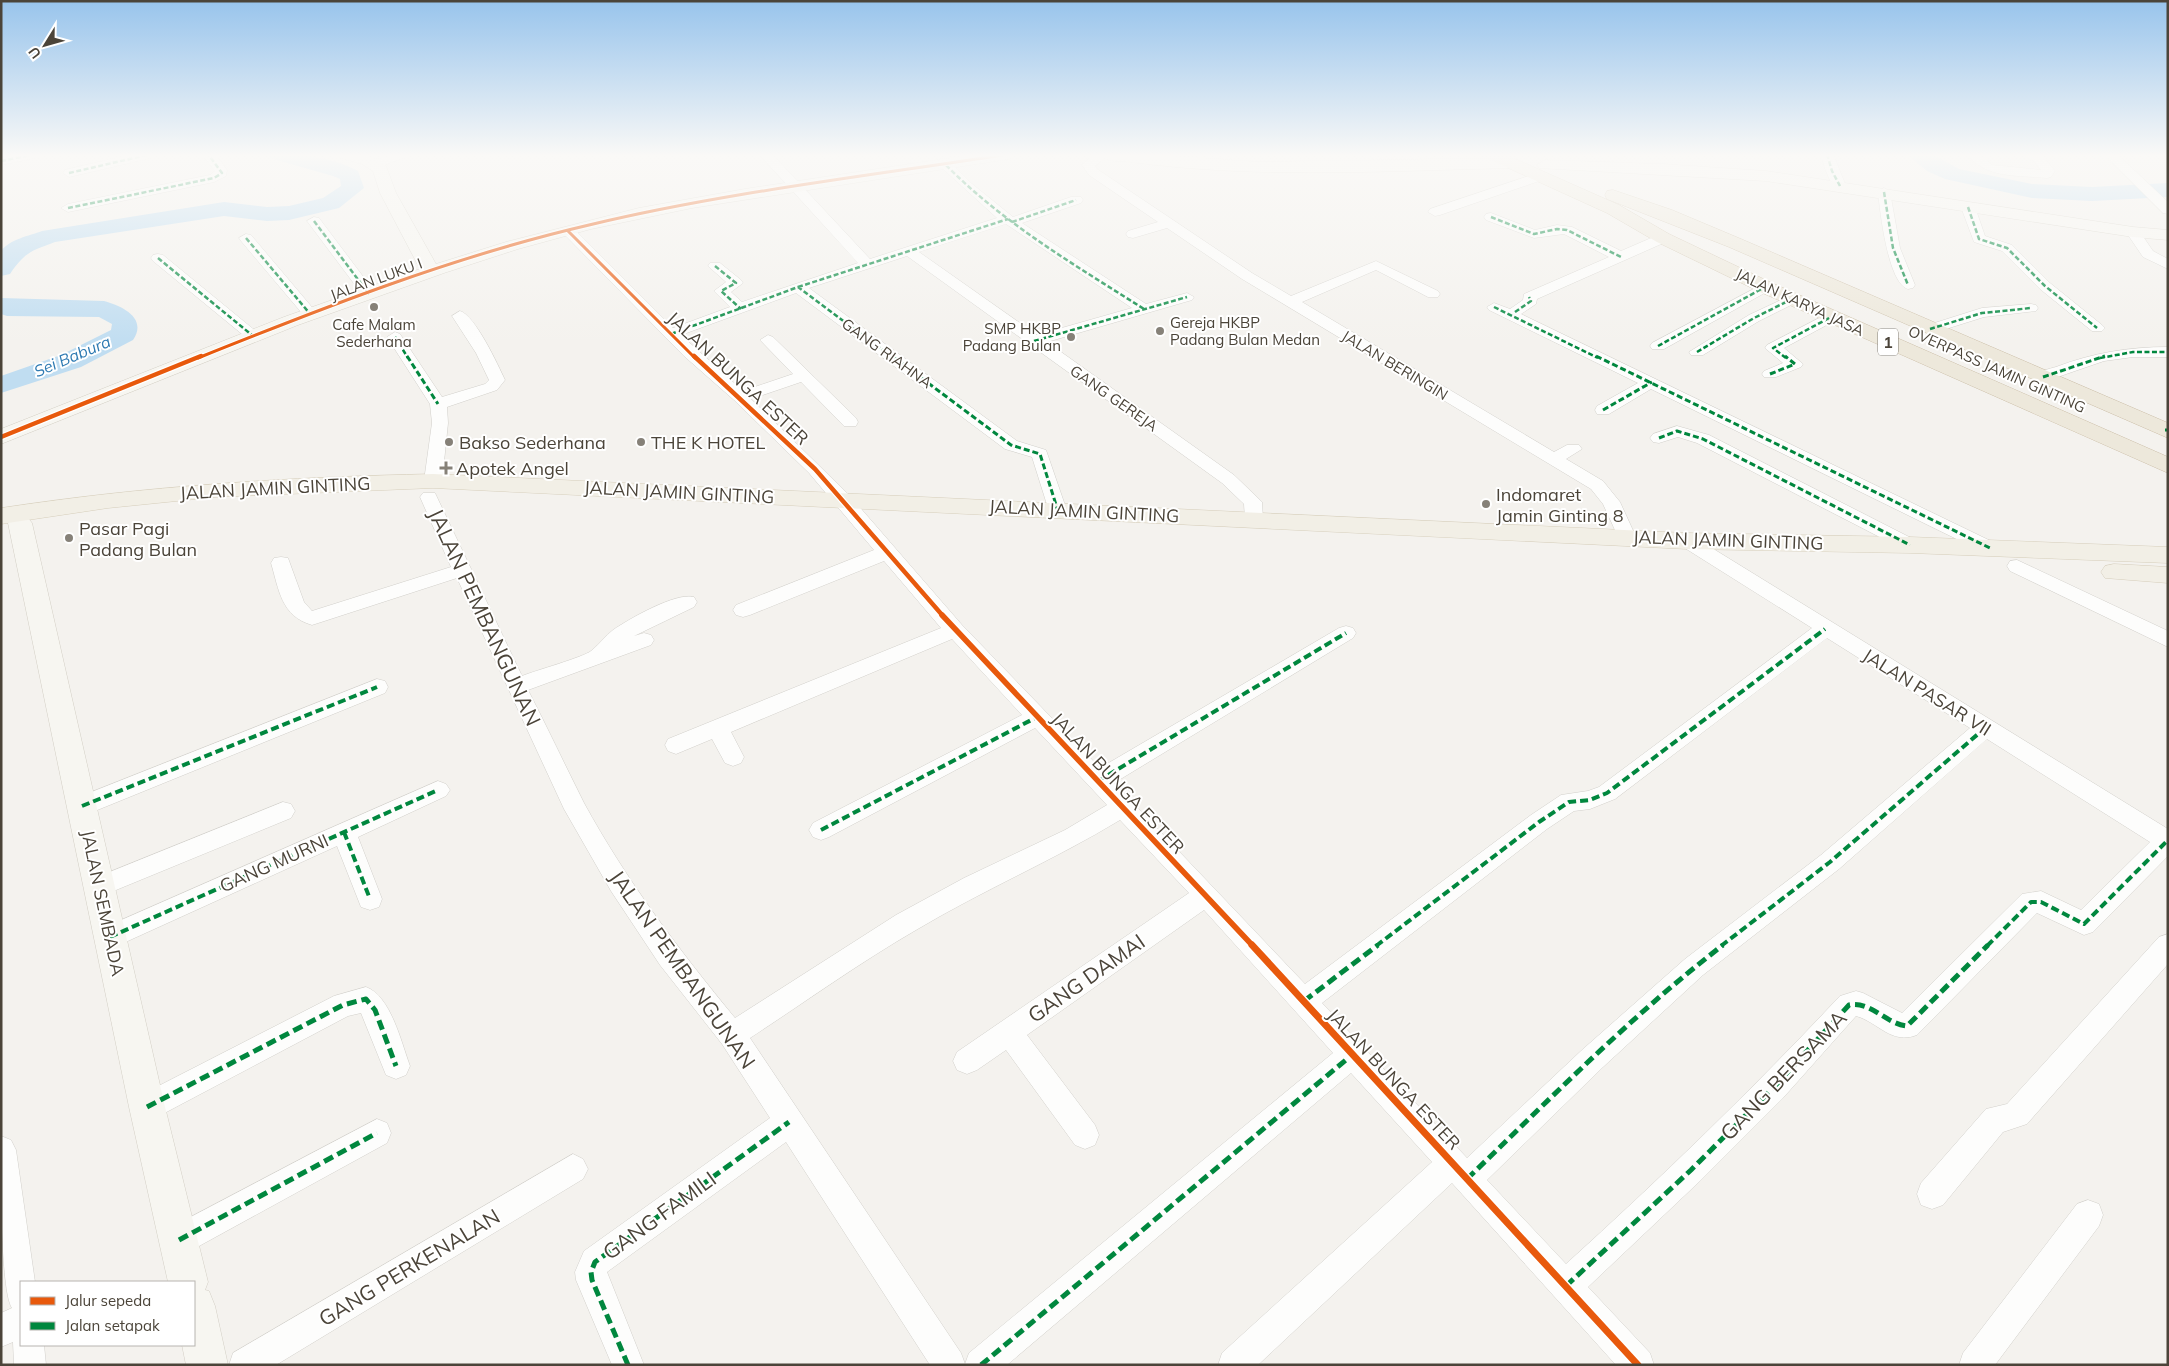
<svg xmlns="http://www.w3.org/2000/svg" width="2169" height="1366" font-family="Mulish,sans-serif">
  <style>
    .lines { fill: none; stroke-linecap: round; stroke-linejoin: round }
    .river { fill: #c0ddf1; fill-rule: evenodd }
    .street-casing { stroke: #d2d0cb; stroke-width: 1 }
    .secondary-casing { stroke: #d3cfc5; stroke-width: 1 }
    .primary-casing { stroke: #d6cebb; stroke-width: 1 }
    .highway-casing { stroke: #ccbfa9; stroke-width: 1 }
    .street { fill: #fdfdfc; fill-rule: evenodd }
    .secondary { fill: #f7f6f1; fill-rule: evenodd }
    .primary { fill: #f2efe6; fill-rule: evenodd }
    .highway { fill: #ede8db; fill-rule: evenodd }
    .quiet-far3 { stroke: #00873e; stroke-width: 2.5; stroke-dasharray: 5 2.5; stroke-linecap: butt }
    .quiet-far2 { stroke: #00873e; stroke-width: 3; stroke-dasharray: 6 3; stroke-linecap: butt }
    .quiet-far1 { stroke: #00873e; stroke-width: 4; stroke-dasharray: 8 4; stroke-linecap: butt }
    .quiet { stroke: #00873e; stroke-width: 5; stroke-dasharray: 10 5; stroke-linecap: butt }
    .cycleway-far3-casing { stroke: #fff; stroke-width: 5 }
    .cycleway-far2-casing { stroke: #fff; stroke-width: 7 }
    .cycleway-far1-casing { stroke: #fff; stroke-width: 9 }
    .cycleway-casing { stroke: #fff; stroke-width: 10 }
    .cycleway-far3 { stroke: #e8590c; stroke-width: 3 }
    .cycleway-far2 { stroke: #e8590c; stroke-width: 4.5 }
    .cycleway-far1 { stroke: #e8590c; stroke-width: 5.5 }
    .cycleway { stroke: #e8590c; stroke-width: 7 }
    .poi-dot { fill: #868178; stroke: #fff; stroke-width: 2 }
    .labels { text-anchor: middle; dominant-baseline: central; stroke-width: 4; stroke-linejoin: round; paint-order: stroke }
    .far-street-label { font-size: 15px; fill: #4b4439; stroke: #fff }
    .far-poi-label { font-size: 15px; fill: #4b4439; stroke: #fff; text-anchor: start }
    .shield { fill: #fff; stroke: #817c74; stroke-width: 1 }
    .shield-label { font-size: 16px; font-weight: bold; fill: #4b4439 }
    .far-water-label { font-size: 16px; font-style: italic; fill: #2e7ab2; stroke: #fff }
    .street-label { font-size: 18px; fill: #4b4439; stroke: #fff }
    .poi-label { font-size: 18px; fill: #4b4439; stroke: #fff; text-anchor: start }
    .near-street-label { font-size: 21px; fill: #4b4439; stroke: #fff }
  </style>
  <rect width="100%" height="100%" fill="#f4f2ee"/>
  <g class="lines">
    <path class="river" d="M 267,154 C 298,154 330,156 358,171 L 364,188 L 339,208 L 289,220 L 267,221 L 224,216 L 55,242 C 31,251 25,252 10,274 L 1,276 L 1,251 C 10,239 29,236 42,231 L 224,202 L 267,207 L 289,206 L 323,198 L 341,186 L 340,179 L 333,176 L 270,158 Z
      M 1907,154 L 1932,154 L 1959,169 L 2032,184 L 2092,187 L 2168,183 L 2168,197 L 2092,201 L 2032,198 L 1945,179 L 1927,171 Z
      M 1,298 L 104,301 C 122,306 148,318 133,340 L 81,367 L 1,393 L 1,376 L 61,355 L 111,330 L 112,324 L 99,317 L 7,316 L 1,314 Z"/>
    <g class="street-casing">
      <path id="street" d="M 15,154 L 41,154 L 39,157 L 1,165 L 1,157 Z
        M 133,154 L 157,154 L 155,157 L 69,177 L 63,173 L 65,170 Z
        M 202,154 L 215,154 L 227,170 L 226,176 L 214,182 L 68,212 L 61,208 L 68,204 L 210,175 L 215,171 Z
        M 394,154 L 414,154 L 376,168 L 370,164 L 372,161 Z
        M 759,154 L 772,154 L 870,259 L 997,218 L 942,168 L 940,165 L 942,162 L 950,162 L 971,183 L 1013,217 L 1071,197 L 1081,197 L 1083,200 L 1081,203 L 1022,223 L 1146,304 L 1187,293 L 1194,297 L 1192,300 L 1047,342 L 1234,475 L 1262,502 L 1263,519 L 1261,523 L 1247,523 L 1245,519 L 1244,504 L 1222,483 L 907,256 L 809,288 L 1017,441 L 1046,450 L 1067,511 L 1064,515 L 1052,515 L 1049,511 L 1032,457 L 1005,449 L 796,293 L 681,335 L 743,391 L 793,374 L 760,340 L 768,335 L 773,337 L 856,418 L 858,422 L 856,426 L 844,426 L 801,382 L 751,399 L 850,496 L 962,625 L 1100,768 L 1339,628 L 1346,626 L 1353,628 L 1356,633 L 1353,638 L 1114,783 L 1305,984 L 1531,815 L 1561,795 L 1588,791 L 1599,787 L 1812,628 L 1680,545 L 1678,541 L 1680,537 L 1687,535 L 1694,537 L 2168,829 L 2168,856 L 2093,932 L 2084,935 L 2037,913 L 1917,1035 C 1891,1045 1878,1022 1856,1016 L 1783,1098 L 1701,1180 L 1588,1287 L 1650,1353 L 1654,1365 L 1616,1365 L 1452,1183 L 1258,1365 L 1218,1365 L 1222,1353 L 1432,1162 L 1351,1073 L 1007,1365 L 930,1365 L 786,1142 L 607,1272 L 644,1365 L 612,1365 L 576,1280 L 575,1272 L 584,1251 L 770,1118 L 722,1044 L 660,965 L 611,891 L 564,809 L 457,578 L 312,625 C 281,616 279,590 271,563 L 274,558 L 281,557 L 288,558 L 304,602 L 312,611 L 451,567 L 420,497 L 423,493 L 435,493 L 522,676 C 534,671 584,657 591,651 C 599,645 605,636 613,630 C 629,619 676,592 694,597 L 697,602 L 694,607 L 634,636 L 644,633 L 651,635 L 654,640 L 651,645 L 528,690 C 547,727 565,765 584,803 C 626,880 679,950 735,1018 L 896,915 L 964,878 L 1065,830 L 1107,805 L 1035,728 L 829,837 L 821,840 L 813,837 L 809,830 L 813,823 L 1022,715 L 952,639 L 731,732 L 744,757 L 741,763 L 733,766 L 725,763 L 712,739 L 676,754 L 668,751 L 665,745 L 668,739 L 941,628 L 884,561 L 750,615 L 743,617 L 736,615 L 733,610 L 736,605 L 874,550 L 809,473 L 734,400 L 684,356 L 561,231 L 568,227 L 573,228 L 673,328 L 730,307 L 714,291 L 726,282 L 708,266 L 710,263 L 720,263 L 741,280 L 743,283 L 731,292 L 742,302 L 858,263 ZM 1006,224 L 1132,308 L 1037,335 L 919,252 ZM 1827,638 L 1970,728 L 1821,855 L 1685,959 L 1582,1050 L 1467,1158 L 1322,1003 L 1547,829 L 1574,811 L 1590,809 L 1615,799 ZM 1987,739 L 2150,842 L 2081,910 L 2041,891 L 2022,894 L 1902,1013 L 1863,993 L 1856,991 L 1840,996 C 1752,1090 1661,1178 1566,1264 L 1487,1180 L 1602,1068 L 1703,975 L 1839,869 ZM 1120,820 L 1189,893 L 957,1052 L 953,1061 L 957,1070 L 967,1074 L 977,1070 L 1006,1050 L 1075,1145 L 1085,1149 L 1095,1145 L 1099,1135 L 1095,1125 L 1027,1035 L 1204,910 L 1333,1053 L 969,1353 L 965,1364 L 961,1353 L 750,1038 C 805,1002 859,963 916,930 C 983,890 1054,860 1120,820 Z
        M 1095,154 L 1109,154 L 1095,166 L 1097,169 L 1252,273 L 1291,296 L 1376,261 L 1438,291 L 1440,294 L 1438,297 L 1428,297 L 1376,270 L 1302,302 L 1554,452 L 1567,445 L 1579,445 L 1582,449 L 1566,459 L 1603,481 L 1620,502 L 1636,537 L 1634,541 L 1627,543 L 1620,541 L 1603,504 L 1591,489 L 1242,279 L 1167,228 L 1133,238 L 1128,237 L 1126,234 L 1128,231 L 1158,222 L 1089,175 L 1082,165 Z
        M 1821,154 L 1833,154 L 1846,186 L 1845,189 L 1835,189 C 1828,178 1824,167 1821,154 Z
        M 1967,154 L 1980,154 L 1992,165 L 2041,170 L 2028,154 L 2041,154 L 2055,171 L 2051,177 L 2047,178 C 2019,175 1985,179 1967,154 Z
        M 2104,154 L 2117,154 L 2168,202 L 2168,214 L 2163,213 Z
        M 1541,172 L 1547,176 L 1545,179 L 1440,215 L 1435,216 L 1428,212 L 1430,209 Z
        M 1884,188 L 1890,192 L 1900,248 L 1915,285 L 1913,288 L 1908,289 C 1888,284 1880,211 1878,192 Z
        M 1968,203 L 1975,207 L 1985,236 L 2012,245 L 2050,283 L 2102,325 L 2105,328 L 2102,331 L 2092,331 L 2040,289 L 2002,251 L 1974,242 L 1961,207 Z
        M 1491,213 L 1535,230 L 1557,225 L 1572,227 L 1621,251 L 1658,235 L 1668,235 L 1670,238 L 1668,241 L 1537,299 L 1536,304 L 1521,314 L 1997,544 L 1999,548 L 1997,552 L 1990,554 L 1983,552 L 1651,389 L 1609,414 L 1597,414 L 1595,410 L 1597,406 L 1638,383 L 1489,310 L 1487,307 L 1494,303 L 1510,309 L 1523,300 L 1524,294 L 1609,257 L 1564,234 L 1534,238 L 1486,220 L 1484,217 L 1486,214 Z
        M 314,217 L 319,218 L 374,291 L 376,294 L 374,297 L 364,297 L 307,221 Z
        M 2133,228 L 2138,229 L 2153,251 L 2168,259 L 2168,269 L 2143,257 L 2126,232 Z
        M 246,234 L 251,235 L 316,312 L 319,315 L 316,318 L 306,318 L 241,241 L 239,238 Z
        M 158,254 L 163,255 L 258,333 L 261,336 L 258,339 L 248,339 L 153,261 L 151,258 L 153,255 Z
        M 1765,283 L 1772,287 L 1770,290 L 1664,349 L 1652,349 L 1650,346 L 1652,343 Z
        M 1792,295 L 1797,296 L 1799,299 L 1797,302 L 1759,321 L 1703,355 L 1691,355 L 1689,352 L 1749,315 Z
        M 2031,304 L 2036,305 L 2038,308 L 2036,311 L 1984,317 L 1930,334 L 1922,329 L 1925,326 L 1982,308 Z
        M 460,311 C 475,315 498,365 505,380 L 497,390 L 447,407 L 448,423 L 442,481 L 439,485 L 427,485 L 424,481 L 432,423 L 430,404 L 387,337 L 395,332 L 400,334 L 442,397 L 485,384 L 489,380 L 476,353 L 452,316 Z
        M 1831,312 L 1836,314 L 1839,317 L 1836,320 L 1784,348 L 1803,364 L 1801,367 L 1776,377 L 1764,377 L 1762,374 L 1764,371 L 1783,363 L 1765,348 L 1767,345 Z
        M 2168,347 L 2168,357 L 2133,357 L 2104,361 L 2043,382 L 2035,377 C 2039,371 2049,369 2056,367 C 2093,353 2128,347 2168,347 Z
        M 1677,426 L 1709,435 L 1917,541 L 1919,545 L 1917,549 L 1910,551 L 1903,549 L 1697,443 L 1678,437 L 1659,443 L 1653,442 L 1650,438 L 1653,434 Z
        M 2017,560 L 2168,631 L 2168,647 L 2010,571 L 2007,566 L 2010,561 Z
        M 377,679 L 385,681 L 388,687 L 385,693 L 90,813 L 82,815 L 74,813 L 70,806 L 74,799 Z
        M 438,781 L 446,784 L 450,790 L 446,796 L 358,837 L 382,899 L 379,907 L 370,910 L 361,907 L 337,846 L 119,945 L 110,948 L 101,945 L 97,937 L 101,929 Z
        M 283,802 L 291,804 L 295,811 L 291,818 L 99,897 L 90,894 L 87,887 L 90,880 Z
        M 2168,934 L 2168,964 L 2027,1124 L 2003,1132 L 1943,1205 L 1932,1209 L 1921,1205 L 1917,1194 L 1921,1183 L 1986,1109 L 2007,1104 L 2159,937 Z
        M 366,987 C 391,996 401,1042 410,1066 L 406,1075 L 396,1079 L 386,1075 L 361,1013 L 348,1016 L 157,1117 L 147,1121 L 137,1117 L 133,1107 L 137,1097 L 334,996 Z
        M 377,1119 L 387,1123 L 391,1133 L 387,1143 L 190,1251 L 179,1255 L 168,1251 L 164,1240 L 168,1229 Z
        M 1,1136 L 11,1140 L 16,1150 L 35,1282 L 21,1282 L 21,1345 L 44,1345 L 46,1365 L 14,1365 L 13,1342 L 1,1347 L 1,1313 L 12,1308 C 0,1291 1,1165 1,1136 Z
        M 573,1154 L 583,1159 L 588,1169 L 583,1179 L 276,1365 L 229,1365 L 233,1353 Z
        M 2088,1200 L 2099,1204 L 2103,1215 L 2099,1226 L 1995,1365 L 1959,1365 L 1963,1353 L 2077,1204 Z"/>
    </g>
    <g class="secondary-casing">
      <path id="secondary" d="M 336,154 L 363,154 L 374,158 L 386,166 L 396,193 L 436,264 L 506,242 L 639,208 L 745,189 L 976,154 L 1017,154 L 1009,159 L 692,208 L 591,229 L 518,249 L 444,273 L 298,325 L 1,444 L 1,429 L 284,317 L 420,269 L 380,193 L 373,171 L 362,164 L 338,157 Z
        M 1098,154 L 1145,154 L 1258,162 L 1512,158 L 1520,163 L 1512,168 C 1385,171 1257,179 1131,162 C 1122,161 1104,162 1098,154 Z
        M 1545,160 L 1662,164 L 1766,171 L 2133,227 L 2168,230 L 2168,240 L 2133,237 L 1766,181 L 1539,168 L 1537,165 Z
        M 20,515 L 28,518 L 32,523 L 165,1107 L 208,1282 L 205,1290 L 209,1291 L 215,1306 L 228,1365 L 186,1365 L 182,1345 L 194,1345 L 194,1282 L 168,1282 L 129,1107 L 8,523 L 12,518 Z"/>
    </g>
    <g class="primary-casing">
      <path id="primary" d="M 433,474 L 1687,533 L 1910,537 L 2168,547 L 2168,563 L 1910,553 L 1687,549 L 433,488 L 216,497 L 108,508 L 1,524 L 1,508 C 145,486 288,477 433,474 Z
        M 2114,564 L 2168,567 L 2168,583 L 2105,578 L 2101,572 L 2105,566 Z"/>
    </g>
    <g class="highway-casing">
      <path id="highway" d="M 1482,154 L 1504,154 L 1619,205 L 1669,234 L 1772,283 L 2168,457 L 2168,473 L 1758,291 L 1657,242 L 1607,213 L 1484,157 Z
        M 1613,190 L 1672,210 L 1741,239 L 2168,423 L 2168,438 L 1729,247 L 1607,199 L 1605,195 L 1607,191 Z"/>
    </g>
    <use href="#street" class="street"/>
    <use href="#secondary" class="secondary"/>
    <use href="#primary" class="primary"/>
    <use href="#highway" class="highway"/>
    <path class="quiet-far3" d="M 1827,154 L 1832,171 L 1840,186
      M 1,161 L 35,154
      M 946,165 C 1004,224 1075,265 1144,309
      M 69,173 L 151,154
      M 1884,192 L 1893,248 L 1908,285
      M 1968,207 L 1979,239 L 2007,248 L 2045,286 L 2097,328
      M 68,208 L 214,178 L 222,173 L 208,154
      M 1491,217 L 1534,234 L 1557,229 L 1567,230 L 1621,257
      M 314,221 L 369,294
      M 1012,222 L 1076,200
      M 246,238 L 311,315
      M 158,258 L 253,336
      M 715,266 L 736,283 L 721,291 L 741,309
      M 798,287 L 1008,219
      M 1494,307 L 1598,358
      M 1515,312 L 1531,301 L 1529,297
      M 1930,329 L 1982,313 L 2031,308
      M 671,334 L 798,287 L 893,358
      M 395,337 L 408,358
      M 1034,341 L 1187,297
      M 1658,346 L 1765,287
      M 1697,352 L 1754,318 L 1792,299
      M 1786,358 L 1773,348 L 1831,317
      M 2100,358 L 2133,352 L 2168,352"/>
    <path class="quiet-far2" d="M 407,356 L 438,404
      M 892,356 L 1011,445 L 1040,454 L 1058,511
      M 1596,356 L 1990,548
      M 1770,374 L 1795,364 L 1785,356
      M 2043,377 L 2105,356
      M 1603,410 L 1652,382
      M 2165,430 L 2168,430
      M 1659,438 L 1677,431 L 1703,439 L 1910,545"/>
    <path class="quiet-far1" d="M 1098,781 L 1346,633
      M 82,806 L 377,687
      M 821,830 L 1037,717
      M 344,832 L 370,899
      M 110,937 L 438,790
      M 1376,946 L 1539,822 L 1569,802 L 1590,800 L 1607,793 L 1825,629
      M 1721,946 L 1830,862 L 1985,728
      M 1987,946 L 2031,902 L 2041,902 L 2084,924 L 2167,841"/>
    <path class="quiet" d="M 1304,1001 L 1378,945
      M 147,1107 L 343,1005 L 366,999 L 375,1010 L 396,1066
      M 1467,1179 C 1550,1099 1632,1015 1723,945
      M 179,1240 L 377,1133
      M 1566,1286 L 1691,1170 L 1773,1088 L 1849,1005 C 1871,1001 1886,1024 1907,1026 L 1988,945
      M 628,1365 L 592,1280 L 591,1272 L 595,1262 L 789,1122
      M 981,1365 L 1353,1054"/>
    <g class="cycleway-far3-casing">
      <path id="cycleway-far3" d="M 568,231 L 695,358
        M 198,358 C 325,307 455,256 589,225 C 727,192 869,176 1009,154"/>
    </g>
    <g class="cycleway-far2-casing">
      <path id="cycleway-far2" d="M 694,356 L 815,469 L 943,616
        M 1,437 L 201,356"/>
    </g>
    <g class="cycleway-far1-casing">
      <path id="cycleway-far1" d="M 942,615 L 1253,946"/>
    </g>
    <g class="cycleway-casing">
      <path id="cycleway" d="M 1252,945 L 1638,1365"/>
    </g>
    <use href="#cycleway-far3" class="cycleway-far3"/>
    <use href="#cycleway-far2" class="cycleway-far2"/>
    <use href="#cycleway-far1" class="cycleway-far1"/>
    <use href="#cycleway" class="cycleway"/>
  </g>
  <linearGradient id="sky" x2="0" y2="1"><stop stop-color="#98c4ec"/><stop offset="0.45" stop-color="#faf9f7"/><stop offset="1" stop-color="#faf9f7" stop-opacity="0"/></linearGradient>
  <rect width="2169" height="346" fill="url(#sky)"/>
  <g class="poi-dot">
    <circle cx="374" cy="307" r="5"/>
    <circle cx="1160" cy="331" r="5"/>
    <circle cx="1071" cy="337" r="5"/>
    <circle cx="449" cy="442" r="5"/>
    <circle cx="641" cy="442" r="5"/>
    <path d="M443.5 460.5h5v5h5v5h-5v5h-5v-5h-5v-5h5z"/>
    <circle cx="1486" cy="504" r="5"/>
    <circle cx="69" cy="538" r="5"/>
  </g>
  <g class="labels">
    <g class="far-street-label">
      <text transform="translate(376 279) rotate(-20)">JALAN LUKU I</text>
      <text transform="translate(1800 302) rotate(25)">JALAN KARYA JASA</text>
      <text transform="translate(887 353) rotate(36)">GANG RIAHNA</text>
      <text transform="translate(1395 365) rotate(31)">JALAN BERINGIN</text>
      <text transform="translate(1997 369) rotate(24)">OVERPASS JAMIN GINTING</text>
      <text transform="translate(1114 398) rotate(35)">GANG GEREJA</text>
    </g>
    <g class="far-poi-label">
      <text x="1170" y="322">Gereja HKBP<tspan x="1170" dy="17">Padang Bulan Medan</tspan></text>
      <text x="374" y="324" text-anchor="middle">Cafe Malam<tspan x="374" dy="17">Sederhana</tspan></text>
      <text x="1061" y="328" text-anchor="end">SMP HKBP<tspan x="1061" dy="17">Padang Bulan</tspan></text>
    </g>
    <rect class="shield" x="1878" y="328.5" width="20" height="27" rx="4"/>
    <g class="shield-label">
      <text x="1888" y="342">1</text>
    </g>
    <g class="far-water-label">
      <text transform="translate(72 356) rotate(-23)">Sei Babura</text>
    </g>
    <g class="street-label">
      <text transform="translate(738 378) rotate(43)">JALAN BUNGA ESTER</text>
      <text transform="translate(275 488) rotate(-3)">JALAN JAMIN GINTING</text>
      <text transform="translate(679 492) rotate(3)">JALAN JAMIN GINTING</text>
      <text transform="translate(1084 511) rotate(3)">JALAN JAMIN GINTING</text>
      <text transform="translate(1728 540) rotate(2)">JALAN JAMIN GINTING</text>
      <text transform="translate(1927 692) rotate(32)">JALAN PASAR VII</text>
      <text transform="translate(1118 783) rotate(47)">JALAN BUNGA ESTER</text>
      <text transform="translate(274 863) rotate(-24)">GANG MURNI</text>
      <text transform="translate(103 903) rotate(78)">JALAN SEMBADA</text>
      <text transform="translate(1394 1079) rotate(47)">JALAN BUNGA ESTER</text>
    </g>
    <g class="poi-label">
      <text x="459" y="442">Bakso Sederhana</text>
      <text x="651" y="442">THE K HOTEL</text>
      <text x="456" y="468">Apotek Angel</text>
      <text x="1496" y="494">Indomaret<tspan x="1496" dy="21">Jamin Ginting 8</tspan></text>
      <text x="79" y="528">Pasar Pagi<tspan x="79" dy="21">Padang Bulan</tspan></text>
    </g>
    <g class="near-street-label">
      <text transform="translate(485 617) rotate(65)">JALAN PEMBANGUNAN</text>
      <text transform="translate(683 969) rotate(55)">JALAN PEMBANGUNAN</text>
      <text transform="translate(1086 978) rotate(-35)">GANG DAMAI</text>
      <text transform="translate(1783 1075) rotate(-46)">GANG BERSAMA</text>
      <text transform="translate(659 1215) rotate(-36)">GANG FAMILI</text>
      <text transform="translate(409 1267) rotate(-31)">GANG PERKENALAN</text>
    </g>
  </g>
  <rect width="2169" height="1366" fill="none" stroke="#4b4439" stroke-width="5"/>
  <rect x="20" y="1281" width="175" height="65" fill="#ffffff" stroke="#b7b4b0"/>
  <rect x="30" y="1297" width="25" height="8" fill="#e8590c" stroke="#b7b4b0"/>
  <text x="65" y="1306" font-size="15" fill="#4b4439">Jalur sepeda</text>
  <rect x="30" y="1322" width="25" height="8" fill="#00873e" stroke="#b7b4b0"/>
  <text x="65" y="1331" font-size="15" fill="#4b4439">Jalan setapak</text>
  <g transform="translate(45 45) rotate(233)" stroke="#ffffff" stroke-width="4" paint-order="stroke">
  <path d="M0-4L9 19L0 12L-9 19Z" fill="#4b4439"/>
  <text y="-8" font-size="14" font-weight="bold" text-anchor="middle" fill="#4b4439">U</text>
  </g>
</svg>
